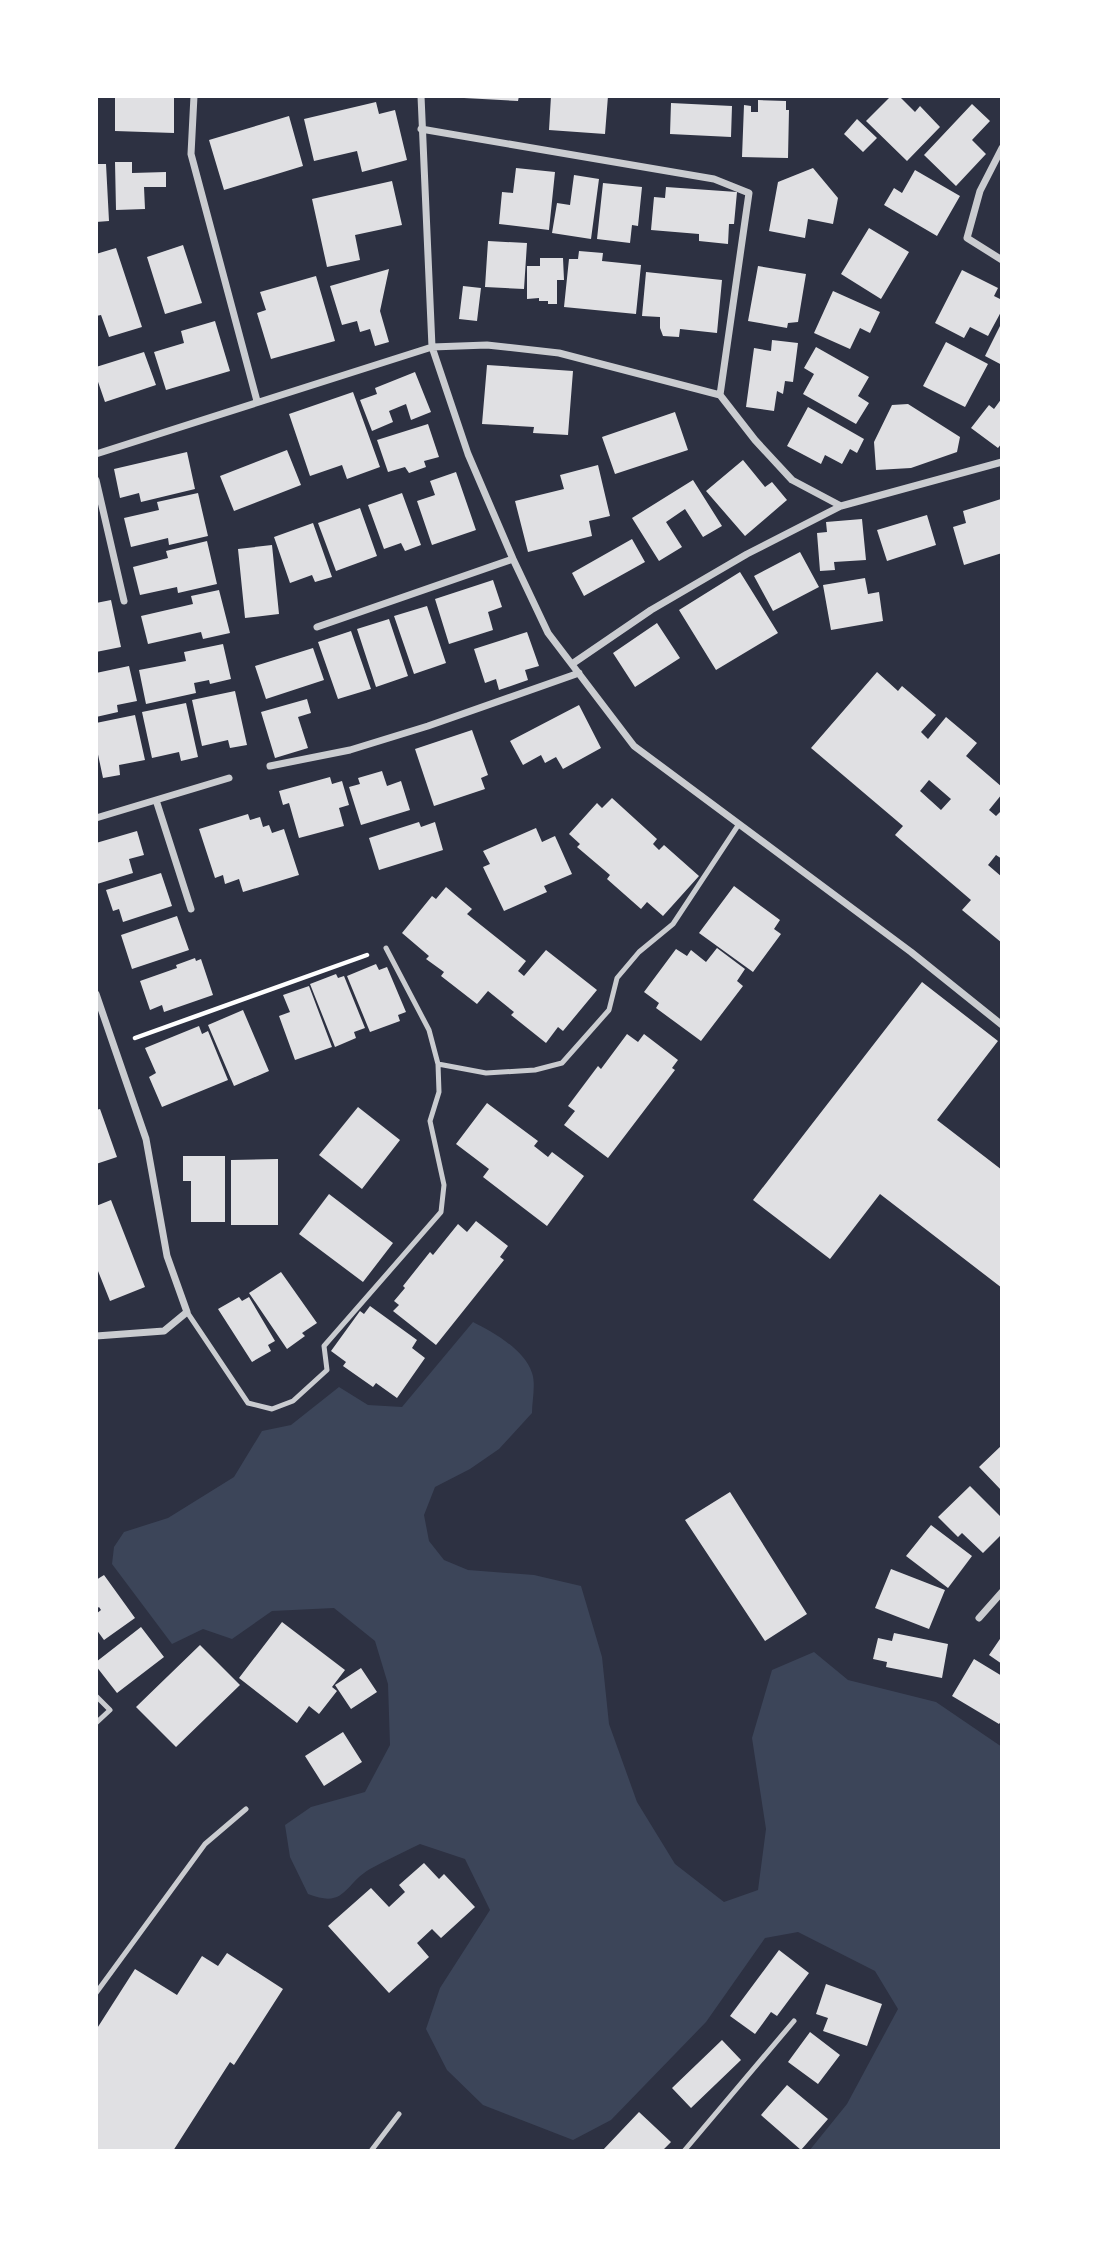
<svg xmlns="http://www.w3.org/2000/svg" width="1098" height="2247" font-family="Raleway,sans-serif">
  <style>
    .green { fill: #3c4559 }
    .building { fill: #e0e0e3; fill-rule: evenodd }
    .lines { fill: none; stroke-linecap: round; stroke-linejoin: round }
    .path { stroke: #fff; stroke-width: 4.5 }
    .service { stroke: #caccd0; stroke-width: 5 }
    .minor { stroke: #caccd0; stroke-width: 7 }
  </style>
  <rect width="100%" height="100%" fill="#2d3142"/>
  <path class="green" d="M 473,1322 C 493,1332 525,1350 532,1373 C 536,1384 532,1401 532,1413 L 499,1449 L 470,1469 L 435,1487 L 424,1515 L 429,1541 L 444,1560 L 468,1570 L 534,1575 L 581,1586 L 602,1657 L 609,1724 L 637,1802 L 675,1864 L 724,1902 L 758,1890 L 766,1829 L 752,1738 L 772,1670 L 814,1652 L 848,1680 L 936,1702 L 1002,1747 L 1002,2151 L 809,2151 L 847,2104 L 898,2009 L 875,1971 L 798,1932 L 765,1938 L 706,2022 L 611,2120 L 573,2140 L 483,2105 L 447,2070 L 426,2029 L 440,1988 L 490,1910 L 465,1859 L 420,1844 C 404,1852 386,1860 370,1869 C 344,1884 346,1909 308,1894 L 290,1857 L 285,1825 L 311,1807 L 365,1792 L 390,1745 L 388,1684 L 375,1641 L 334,1608 L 272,1611 L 232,1639 L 203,1629 L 172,1644 L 112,1564 L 114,1547 L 124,1532 L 168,1518 L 234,1477 L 262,1431 L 291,1425 L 339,1387 L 368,1405 L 402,1407 Z"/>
  <path class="building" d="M 115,96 L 174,96 L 174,133 L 115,131 Z
    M 464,96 L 519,96 L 518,101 L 464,98 Z
    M 551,96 L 608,96 L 605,134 L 549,130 Z
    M 891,96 L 899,96 L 915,112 L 920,106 L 940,127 L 907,161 L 866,121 Z
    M 758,100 L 786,101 L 786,110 L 789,110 L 788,158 L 742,157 L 744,105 L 751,106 L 751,112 L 758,112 Z
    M 376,102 L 379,114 L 395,110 L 407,160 L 362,172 L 357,151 L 314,161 L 304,119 Z
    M 671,103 L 732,106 L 731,137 L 670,134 Z
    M 972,104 L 990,121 L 972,140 L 986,154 L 956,186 L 924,155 Z
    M 289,116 L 303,166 L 224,190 L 209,140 Z
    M 857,119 L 877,138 L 863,152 L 844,134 Z
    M 115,162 L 132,162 L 132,173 L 166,172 L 166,187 L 144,187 L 145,209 L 116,210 Z
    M 96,164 L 106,164 L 109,221 L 96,222 Z
    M 516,168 L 555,172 L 549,230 L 499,224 L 502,192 L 513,193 Z
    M 813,168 L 838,198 L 833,224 L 808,219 L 805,238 L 769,231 L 778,182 Z
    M 915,170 L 960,196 L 937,236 L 884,205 L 894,188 L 902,193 Z
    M 574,175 L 599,179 L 591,239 L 552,233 L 557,203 L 570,205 Z
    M 392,181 L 402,225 L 355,235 L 360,260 L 327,267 L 312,199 Z
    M 603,183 L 642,187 L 638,226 L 632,225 L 630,243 L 597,239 Z
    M 666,187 L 737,192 L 734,224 L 729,224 L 728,244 L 699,241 L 699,234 L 651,230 L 654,197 L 665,198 Z
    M 869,228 L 909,252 L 881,299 L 841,274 Z
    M 488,241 L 527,243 L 524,289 L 485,287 Z
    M 183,245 L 202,303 L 165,314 L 147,257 Z
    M 116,248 L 142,327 L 109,337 L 101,315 L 96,316 L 96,254 Z
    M 579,251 L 603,253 L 602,261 L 641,265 L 636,314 L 564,307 L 569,259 L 578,259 Z
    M 540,258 L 563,258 L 564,280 L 557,280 L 557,304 L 548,304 L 548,301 L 539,301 L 539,298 L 527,299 L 527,266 L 540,266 Z
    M 758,266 L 806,274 L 798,322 L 788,323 L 787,328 L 748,321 Z
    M 389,269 L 380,311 L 389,342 L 375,346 L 370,329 L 360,332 L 357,321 L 342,325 L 330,286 Z
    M 962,270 L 998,288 L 994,296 L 1002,300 L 1002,310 L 988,336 L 970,327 L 964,338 L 935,323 Z
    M 646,272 L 722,280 L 717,333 L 680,329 L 679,337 L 663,336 L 660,328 L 660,317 L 642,316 Z
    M 316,276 L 335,341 L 271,359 L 257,313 L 266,310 L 260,292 Z
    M 463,286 L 481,288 L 477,321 L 459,319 Z
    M 833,291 L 880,312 L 870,333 L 860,328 L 850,349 L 814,333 Z
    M 215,321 L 230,371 L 166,390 L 154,352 L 184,343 L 181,331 Z
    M 1002,322 L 1002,365 L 985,356 Z
    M 772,340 L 798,343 L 793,382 L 785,381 L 783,394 L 777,391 L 774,411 L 746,407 L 754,348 L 771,351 Z
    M 946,342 L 988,364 L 965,407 L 923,386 Z
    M 816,347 L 869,377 L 858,396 L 869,403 L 856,424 L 803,394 L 814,374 L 804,368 Z
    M 144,352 L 156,385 L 105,402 L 96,376 L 96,367 Z
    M 487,365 L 573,371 L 568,435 L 533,433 L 534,427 L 482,424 Z
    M 415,372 L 431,412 L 411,420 L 406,404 L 389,411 L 393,422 L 372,431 L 360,400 L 377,394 L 375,388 Z
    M 353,392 L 380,467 L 347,479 L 342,465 L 310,476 L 289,414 Z
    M 1002,398 L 1002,443 L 998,448 L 971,428 L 989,405 L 994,409 Z
    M 908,404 L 960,437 L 957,452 L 911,468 L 876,470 L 874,442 L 892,405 Z
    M 808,407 L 864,439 L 857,453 L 850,449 L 842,464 L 825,455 L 821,464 L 787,446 Z
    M 675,412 L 688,450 L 615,474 L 602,437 Z
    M 428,424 L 439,457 L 424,461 L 426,467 L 409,473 L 405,467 L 388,472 L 377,440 Z
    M 287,450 L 301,485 L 234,511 L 220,476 Z
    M 187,452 L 195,489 L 141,502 L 139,493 L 120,498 L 114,469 Z
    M 743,460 L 765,487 L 772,482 L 787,500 L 745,536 L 706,491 Z
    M 598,465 L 610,516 L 589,521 L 592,536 L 528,552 L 515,501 L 564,489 L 560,475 Z
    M 456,472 L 476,530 L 432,545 L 417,501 L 435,495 L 430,481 Z
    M 693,480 L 722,526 L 703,537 L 685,509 L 666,522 L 682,547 L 659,561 L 632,518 Z
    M 198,493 L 208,536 L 169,545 L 168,538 L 131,547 L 124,518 L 159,510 L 157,502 Z
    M 402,493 L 421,545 L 405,551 L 401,543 L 384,549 L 368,505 Z
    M 1001,499 L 1002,553 L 964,565 L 953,527 L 966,523 L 963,511 Z
    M 360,508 L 377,556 L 336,571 L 318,523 Z
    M 927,515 L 936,545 L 887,561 L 877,530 Z
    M 862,519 L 866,560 L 834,562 L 835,570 L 820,571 L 817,533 L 827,532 L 826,522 Z
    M 313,523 L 332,577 L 315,582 L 312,575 L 290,583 L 274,537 Z
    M 632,539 L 645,562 L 584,596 L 572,573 Z
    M 207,541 L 217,584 L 178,593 L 177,587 L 140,595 L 133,567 L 168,558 L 166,551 Z
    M 272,545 L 279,614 L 245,618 L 238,549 Z
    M 800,552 L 819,587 L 773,611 L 754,576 Z
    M 740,572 L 778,633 L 716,670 L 679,610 Z
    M 865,578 L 868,594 L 879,592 L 883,621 L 831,630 L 823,585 Z
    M 493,580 L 502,607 L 488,612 L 493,630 L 449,644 L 435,599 Z
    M 219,590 L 230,633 L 203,639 L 201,632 L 148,644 L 141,616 L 193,604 L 191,596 Z
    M 111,600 L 121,647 L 96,652 L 96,603 Z
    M 427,606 L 446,663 L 414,674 L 394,616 Z
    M 389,619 L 408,676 L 376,687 L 357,629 Z
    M 657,623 L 680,658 L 635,687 L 613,653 Z
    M 351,631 L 371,689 L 338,699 L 318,642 Z
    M 527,632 L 539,666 L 525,670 L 528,680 L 499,690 L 496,679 L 485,683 L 474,649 Z
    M 223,644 L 231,679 L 210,684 L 209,680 L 194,683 L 196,693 L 146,704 L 139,670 L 186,661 L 184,652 Z
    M 313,648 L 324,680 L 266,699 L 255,666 Z
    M 129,666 L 137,701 L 117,705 L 118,712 L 96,717 L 96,673 Z
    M 877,672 L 898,691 L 902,686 L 936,715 L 921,732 L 928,739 L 946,717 L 977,743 L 966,756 L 1002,787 L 1002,794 L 989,810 L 996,816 L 1002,810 L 1002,859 L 996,855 L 988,865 L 1002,877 L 1002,943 L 962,910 L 971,900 L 895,835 L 903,826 L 811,748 ZM 929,780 L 951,799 L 941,810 L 920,791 Z
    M 235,691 L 247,745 L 230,748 L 228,740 L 202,746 L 192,700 Z
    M 307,699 L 311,713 L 298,717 L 308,748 L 275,758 L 261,712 Z
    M 186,703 L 198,757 L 181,761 L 179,752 L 152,758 L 142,712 Z
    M 579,705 L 601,748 L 563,769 L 556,757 L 545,763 L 541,755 L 523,765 L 510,741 Z
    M 135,715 L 145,760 L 119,765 L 120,775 L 103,778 L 96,745 L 96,723 Z
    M 472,730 L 488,775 L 481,778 L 485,789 L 434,806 L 415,749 Z
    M 382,771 L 387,786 L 401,781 L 410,810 L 361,825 L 349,787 L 360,784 L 358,778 Z
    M 330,777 L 332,784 L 342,781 L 349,805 L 339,808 L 344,826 L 299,838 L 289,803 L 283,805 L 279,791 Z
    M 612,798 L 657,839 L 653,844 L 659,850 L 664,845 L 699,876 L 663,916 L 647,902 L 641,909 L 607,879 L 610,875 L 577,847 L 580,844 L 569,834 L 597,803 L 602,808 Z
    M 248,814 L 250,820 L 260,817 L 263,827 L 269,825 L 272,833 L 284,829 L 299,875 L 243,892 L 239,879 L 225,884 L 223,875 L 215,878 L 199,829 Z
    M 419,822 L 421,827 L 435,822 L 443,850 L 379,870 L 369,838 Z
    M 536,828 L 542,842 L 555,836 L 572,874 L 544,886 L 547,892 L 504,911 L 483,867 L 490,864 L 483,851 Z
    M 137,831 L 144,855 L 129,859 L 133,873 L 97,884 L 96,843 Z
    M 161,873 L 172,906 L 123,922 L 119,909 L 113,911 L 106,890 Z
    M 734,886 L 780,920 L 774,929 L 781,934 L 753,972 L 699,933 Z
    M 446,887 L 472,909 L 467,914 L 526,961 L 518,971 L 524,976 L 546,950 L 597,990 L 563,1031 L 558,1027 L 546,1043 L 511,1015 L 514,1012 L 488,991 L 477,1004 L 441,976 L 444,972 L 426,959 L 429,956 L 402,933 L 432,896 L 436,899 Z
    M 177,916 L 189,950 L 132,969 L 121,935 Z
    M 717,948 L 745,969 L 737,981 L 743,986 L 701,1041 L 656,1008 L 659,1003 L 644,992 L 676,949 L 687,956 L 691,950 L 706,962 Z
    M 195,958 L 196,961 L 201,959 L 213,995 L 164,1012 L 162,1005 L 150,1010 L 140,981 L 177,968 L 176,965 Z
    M 376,964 L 379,970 L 387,967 L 406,1012 L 398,1015 L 400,1021 L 370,1032 L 347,976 Z
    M 336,974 L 338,978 L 344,976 L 365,1028 L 354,1032 L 356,1038 L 335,1047 L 310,984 Z
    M 922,982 L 998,1041 L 937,1120 L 1002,1170 L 1002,1288 L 880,1194 L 830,1259 L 753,1200 Z
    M 309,986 L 332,1047 L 295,1060 L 279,1016 L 290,1012 L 283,995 Z
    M 243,1010 L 269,1071 L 234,1086 L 208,1025 Z
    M 199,1026 L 202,1034 L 208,1031 L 228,1080 L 162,1107 L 149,1077 L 156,1073 L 145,1048 Z
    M 627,1034 L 638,1042 L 644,1034 L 678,1060 L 672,1068 L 675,1070 L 608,1158 L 564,1125 L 575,1111 L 568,1106 L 598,1066 L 601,1069 Z
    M 487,1103 L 538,1141 L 534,1146 L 548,1157 L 552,1152 L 584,1176 L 547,1226 L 483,1177 L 489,1169 L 456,1144 Z
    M 358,1107 L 400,1140 L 362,1189 L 319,1155 Z
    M 100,1109 L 117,1157 L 96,1164 L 96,1110 Z
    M 183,1156 L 225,1156 L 225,1222 L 191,1222 L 191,1181 L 183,1181 Z
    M 278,1159 L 278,1225 L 231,1225 L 231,1160 Z
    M 329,1194 L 393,1243 L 363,1282 L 299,1234 Z
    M 111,1200 L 145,1287 L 110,1301 L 96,1266 L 96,1206 Z
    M 476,1221 L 508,1246 L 500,1257 L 504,1260 L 436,1345 L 393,1311 L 399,1305 L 394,1301 L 405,1288 L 403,1286 L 430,1252 L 433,1255 L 458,1224 L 467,1232 Z
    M 281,1272 L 317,1323 L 302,1333 L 305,1336 L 287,1349 L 249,1293 Z
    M 239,1297 L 242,1301 L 249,1297 L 275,1341 L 268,1345 L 271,1351 L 252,1362 L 218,1309 Z
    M 370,1306 L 417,1340 L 412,1348 L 425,1358 L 397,1398 L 376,1383 L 373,1387 L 343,1366 L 346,1362 L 331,1351 L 360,1311 L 364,1314 Z
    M 1002,1445 L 1002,1491 L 979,1467 Z
    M 970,1486 L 1002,1518 L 1002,1534 L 983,1553 L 962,1533 L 958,1537 L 938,1517 Z
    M 730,1492 L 807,1614 L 765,1641 L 685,1520 Z
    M 931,1525 L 972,1556 L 948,1588 L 906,1556 Z
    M 891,1569 L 945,1590 L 929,1629 L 875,1608 Z
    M 104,1575 L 135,1618 L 104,1640 L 96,1629 L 96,1614 L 101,1610 L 99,1607 L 96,1609 L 96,1580 Z
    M 282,1622 L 345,1670 L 332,1687 L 337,1691 L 319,1714 L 309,1706 L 297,1723 L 239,1678 Z
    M 141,1627 L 164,1657 L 117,1693 L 96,1666 L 96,1662 Z
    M 894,1633 L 948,1644 L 942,1678 L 886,1667 L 887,1662 L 873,1659 L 878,1638 L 892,1641 Z
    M 1002,1636 L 1002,1664 L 989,1655 Z
    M 200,1645 L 240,1685 L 176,1747 L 136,1707 Z
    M 974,1659 L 1002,1676 L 1002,1720 L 999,1724 L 952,1696 Z
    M 361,1668 L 377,1692 L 351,1709 L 335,1685 Z
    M 343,1732 L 362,1762 L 324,1786 L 305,1756 Z
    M 424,1863 L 439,1879 L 444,1874 L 475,1907 L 441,1938 L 432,1929 L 417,1943 L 429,1957 L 389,1993 L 328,1926 L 371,1888 L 389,1907 L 405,1892 L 399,1885 Z
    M 779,1950 L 809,1973 L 777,2016 L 771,2012 L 755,2034 L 730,2016 Z
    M 227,1953 L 283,1989 L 234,2065 L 230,2062 L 173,2151 L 96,2151 L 96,2030 L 135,1969 L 177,1995 L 202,1956 L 218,1966 Z
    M 826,1984 L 882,2004 L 867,2046 L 823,2031 L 828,2018 L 816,2014 Z
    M 810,2032 L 840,2055 L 818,2084 L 788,2062 Z
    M 722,2040 L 741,2060 L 691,2108 L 672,2088 Z
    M 787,2085 L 828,2119 L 801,2150 L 761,2115 Z
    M 639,2112 L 671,2142 L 662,2151 L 602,2151 Z"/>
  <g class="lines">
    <path class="path" d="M 135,1038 L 367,955"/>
    <path class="service" d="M 386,948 L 429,1030 L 438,1064
      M 187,1312 L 248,1403 L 272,1409 L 293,1401 L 327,1370 L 324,1346 L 441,1212 L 444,1185 L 430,1121 L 439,1092 L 438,1064 L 486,1073 L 535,1070 L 562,1063 L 609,1010 L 617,978 L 639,952 L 673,924 L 739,824
      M 96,1696 L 110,1710 L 96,1723
      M 96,1993 L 205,1844 L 246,1809
      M 371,2151 L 399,2114
      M 684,2151 L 794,2021"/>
    <path class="minor" d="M 194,96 L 191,154 L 257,401
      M 421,96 L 432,347 L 468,454 L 513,559 L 548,633 L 634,746 L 911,952 L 1002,1025
      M 421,129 L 714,179 L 749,193 L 720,395 L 755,440 L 792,480 L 841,506 L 1002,462
      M 1002,148 L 980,191 L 967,238 L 1002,260
      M 96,454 L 432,347 L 487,345 L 559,353 L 720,395
      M 96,480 L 124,601
      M 317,627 L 513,559
      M 572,664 L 651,610 L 747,554 L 841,506
      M 270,766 L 350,750 L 428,726 L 579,673
      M 156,800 L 191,909
      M 96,818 L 229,778
      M 96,994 L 146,1139 L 167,1256 L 187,1312 L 164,1331 L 96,1336
      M 979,1618 L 1002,1592"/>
  </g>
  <rect width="1098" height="2247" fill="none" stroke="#ffffff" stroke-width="196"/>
</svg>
